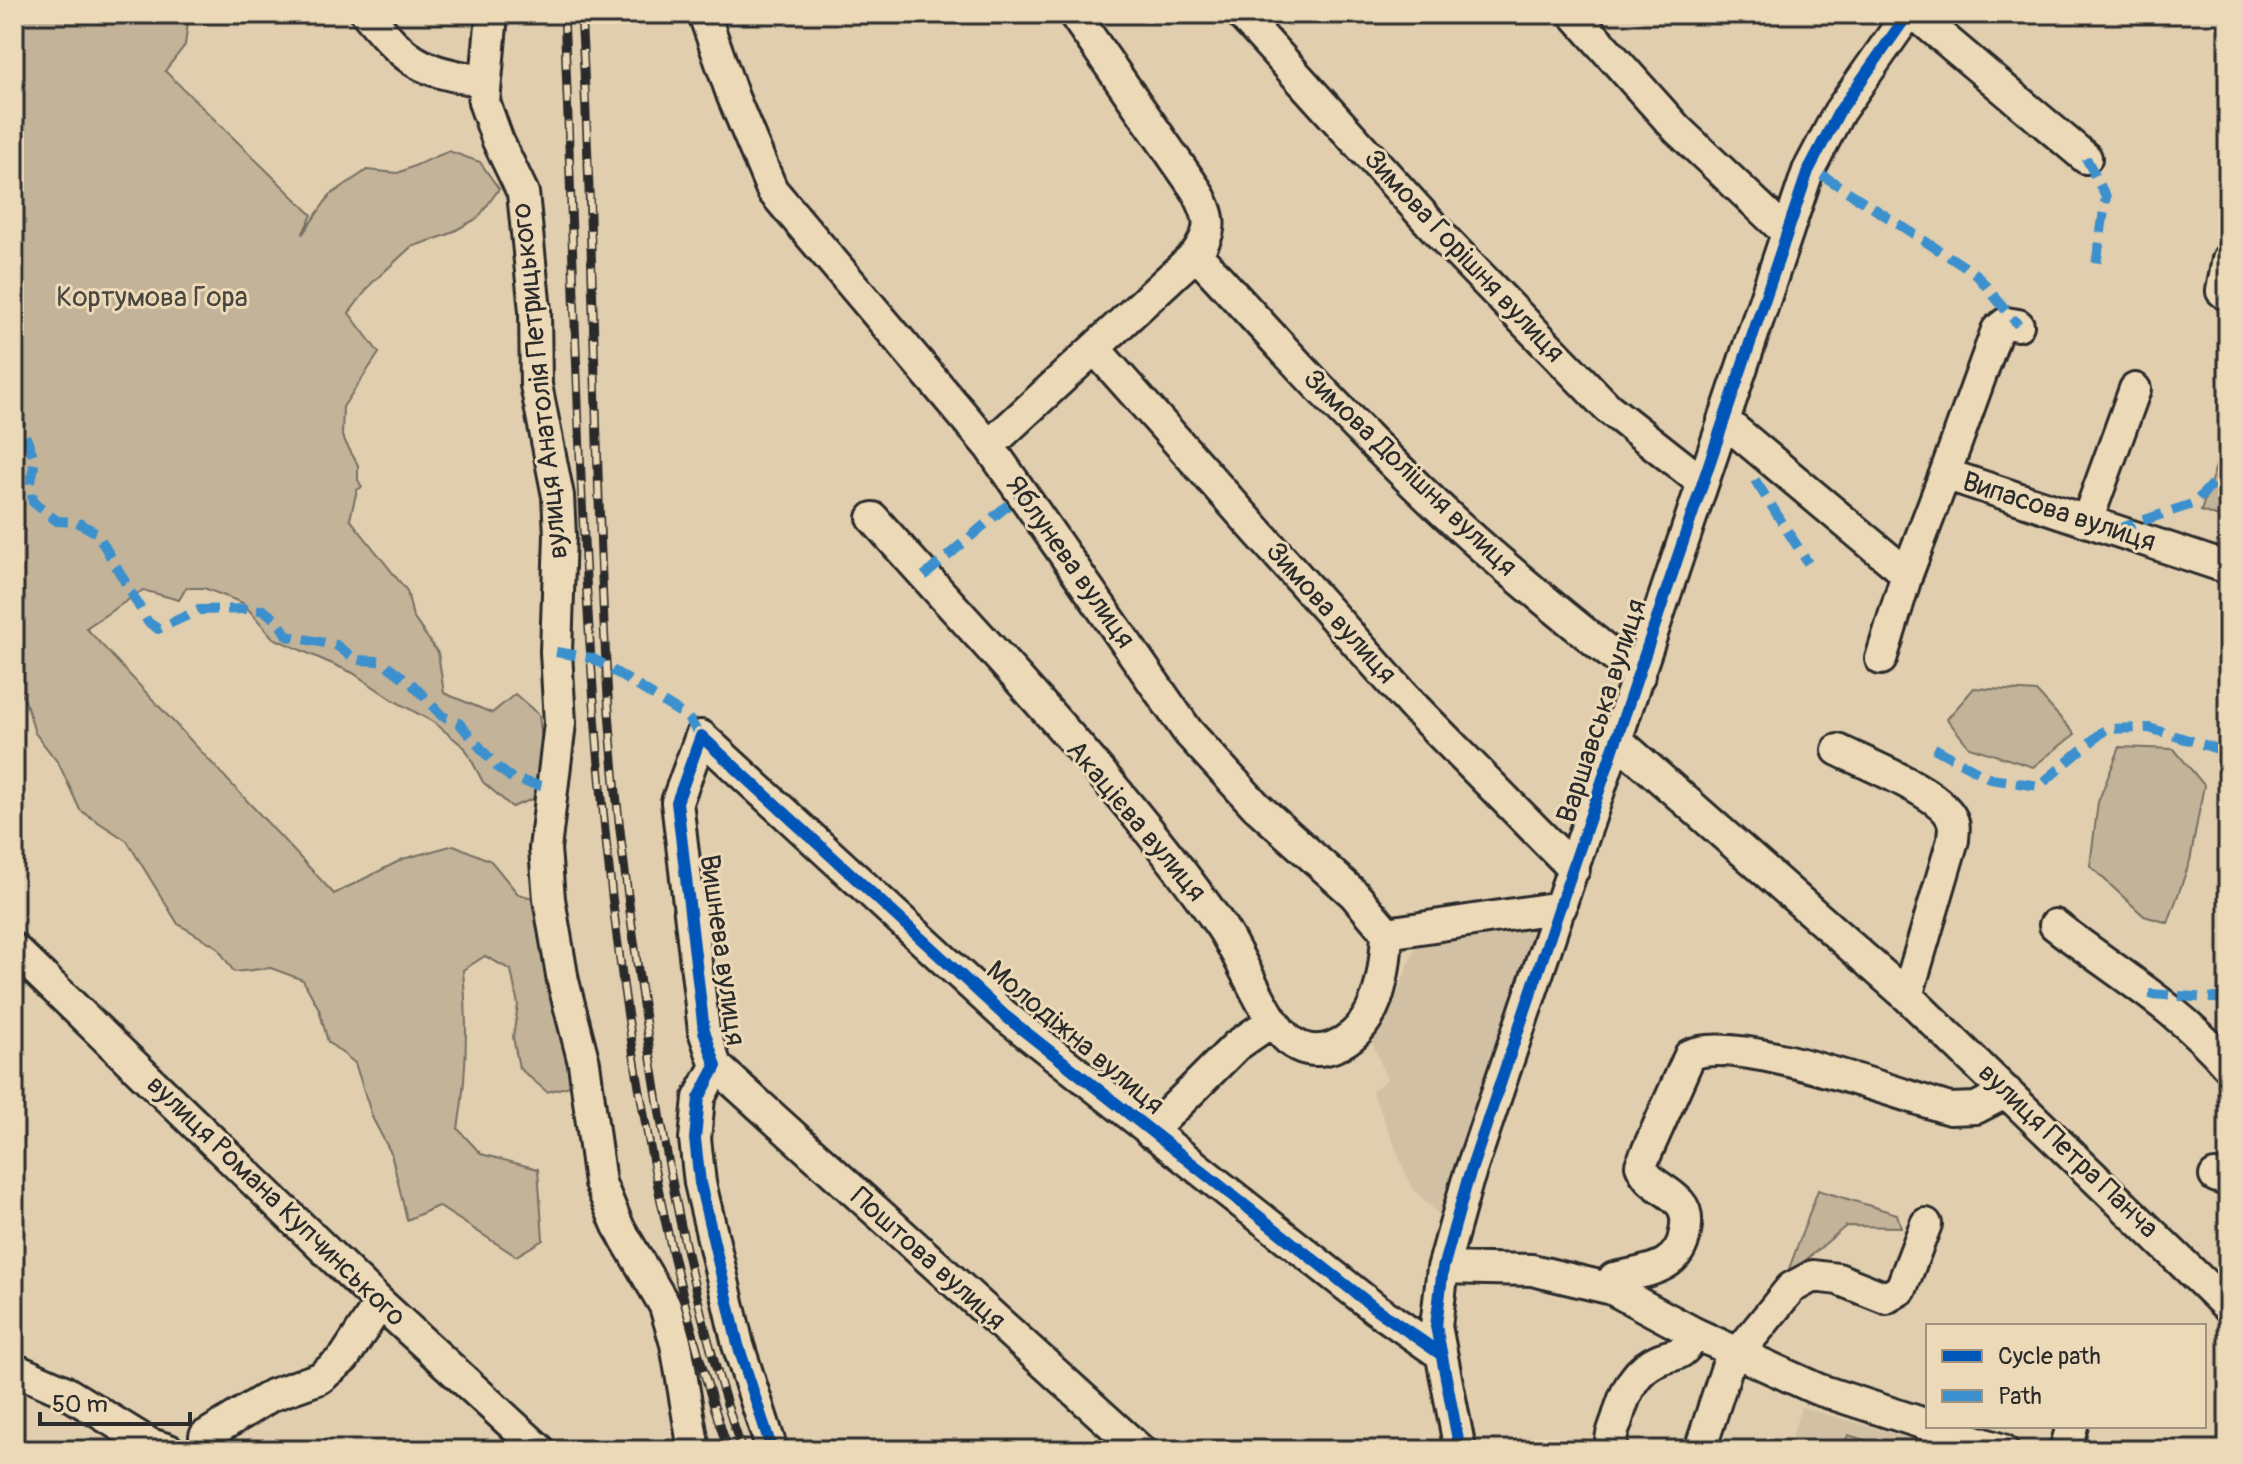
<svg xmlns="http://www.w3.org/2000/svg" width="2242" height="1464" font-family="Pangolin,sans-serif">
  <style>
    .built { fill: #d1c0a4 }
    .green { fill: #c2b399; stroke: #766f62; stroke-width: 2 }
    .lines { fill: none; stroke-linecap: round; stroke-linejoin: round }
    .minor-casing { stroke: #2b2b2b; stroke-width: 36 }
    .minor { stroke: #ecd9b7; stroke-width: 30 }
    .rail-casing { stroke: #2b2b2b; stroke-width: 9 }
    .rail { stroke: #ecd9b7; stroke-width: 6; stroke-dasharray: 18; stroke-linecap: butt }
    .quiet { stroke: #3b90cd; stroke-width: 10; stroke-dasharray: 20 10; stroke-linecap: butt }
    .cycleway-casing { stroke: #ecd9b7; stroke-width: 17 }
    .cycleway { stroke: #0057b8; stroke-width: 12 }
    .labels { text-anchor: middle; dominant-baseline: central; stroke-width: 6; stroke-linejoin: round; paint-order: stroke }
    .street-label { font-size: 28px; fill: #2b2b2b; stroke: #ecd9b7 }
    .park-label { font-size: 28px; fill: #494641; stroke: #ecd9b7 }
  </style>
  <rect width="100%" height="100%" fill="#e0ceaf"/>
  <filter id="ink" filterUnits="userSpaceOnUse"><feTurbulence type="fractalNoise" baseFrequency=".0125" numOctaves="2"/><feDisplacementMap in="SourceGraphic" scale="16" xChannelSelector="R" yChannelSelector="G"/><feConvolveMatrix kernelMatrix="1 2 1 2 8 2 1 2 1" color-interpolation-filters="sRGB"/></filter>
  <g filter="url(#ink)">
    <path class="built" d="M 1548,920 L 1448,1223 L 1412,1188 L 1372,1091 L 1387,1079 L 1368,1031 L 1391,1009 L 1419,938 Z
      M 1801,1407 L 1951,1450 L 1788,1450 Z"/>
    <path class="green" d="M 14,14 L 189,14 L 185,45 L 165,71 L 312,215 L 302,235 L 330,195 L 367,170 L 398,173 L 449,151 L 480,162 L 499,189 L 478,218 L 447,235 L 411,247 L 372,283 L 349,313 L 379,353 L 343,407 L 342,436 L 358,465 L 358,480 L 362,487 L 357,490 L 350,519 L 407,591 L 413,617 L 438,653 L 444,693 L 492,713 L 515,694 L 539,715 L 543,749 L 533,799 L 512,807 L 483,782 L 465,748 L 435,723 L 393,700 L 353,673 L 273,638 L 243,603 L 204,588 L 186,588 L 179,600 L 143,590 L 86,628 L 334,894 L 403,859 L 454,845 L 491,861 L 518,894 L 540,900 L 563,1046 L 578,1070 L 574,1085 L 547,1092 L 519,1068 L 513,1037 L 518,1005 L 511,970 L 485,956 L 463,970 C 468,1023 467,1076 458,1129 L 481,1154 L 538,1169 L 543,1240 L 516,1256 L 438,1206 L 407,1220 L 391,1153 L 373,1119 L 355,1063 L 328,1042 L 319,1009 L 303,980 L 271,968 L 234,972 L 217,947 L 178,924 L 127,841 L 80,810 L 59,764 L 35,733 L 25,700 L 14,685 Z
      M 2228,430 L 2228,520 L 2201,511 Z
      M 1974,688 L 2037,692 L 2075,734 L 2033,767 L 1969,747 L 1947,719 Z
      M 2120,747 L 2174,749 L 2204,785 L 2190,861 L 2168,923 L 2144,916 L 2090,866 L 2098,802 Z
      M 1818,1190 L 1897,1214 L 1901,1227 L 1846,1226 L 1786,1277 Z
      M 1848,1435 L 1897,1450 L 1843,1450 Z"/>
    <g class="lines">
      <g class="minor-casing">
        <path id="minor" d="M 367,14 C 409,64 418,70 483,81
          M 492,14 L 484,102 L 498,141 L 523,193 L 535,311 L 536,385 L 558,496 L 560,535 L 556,652 L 560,723 L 545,849 L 549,899 L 563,981 L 584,1063 L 600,1183 L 618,1226 L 665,1306 L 676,1344 L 694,1450
          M 704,14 L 733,97 L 772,190 L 989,446 L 1188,732 L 1256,806 L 1354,894 L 1387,933 L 1561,907
          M 1241,14 L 1449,244 L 1608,408 L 1702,482
          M 1574,14 L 1677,129 L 1786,232
          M 1915,14 L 2086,158
          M 1196,254 C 1285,351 1373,449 1471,537 C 1525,585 1582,631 1639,676
          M 2228,259 L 2222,291 L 2228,296
          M 1096,350 L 1412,705 L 1574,869
          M 1723,420 L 1907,574 L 1945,474 L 2228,568
          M 989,446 L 1196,254 C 1214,229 1211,218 1197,191 L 1074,14
          M 1945,474 L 1997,330 L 2006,323 L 2018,325
          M 873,518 C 989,649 1120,782 1220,925 C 1241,954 1267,1027 1293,1043 C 1305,1051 1320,1052 1333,1047 C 1378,1029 1385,976 1387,933
          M 2087,521 L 2135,389
          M 1881,659 L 1907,574
          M 1618,741 L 1907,996 L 2228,1307
          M 1838,750 C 1864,763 1946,794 1953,822 C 1955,827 1953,835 1953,840 L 1907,996
          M 2055,925 C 2114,971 2180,1009 2228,1066
          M 14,949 L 380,1303 L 540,1450
          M 716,1066 L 1140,1450
          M 1150,1132 L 1236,1046 L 1272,1021
          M 2215,1176 L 2228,1181
          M 1443,1268 L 1532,1270 L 1612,1289 L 1696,1334 L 1817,1389 L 1928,1425
          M 1608,1288 L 1614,1278 C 1645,1271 1680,1270 1685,1232 C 1687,1222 1687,1211 1680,1203 C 1666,1187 1649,1186 1641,1165 L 1690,1055 C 1735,1033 1897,1094 1950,1109 L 1976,1108 L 2007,1092
          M 14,1369 L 64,1391 L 150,1444 L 169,1450
          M 1930,1426 L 2003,1450
          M 205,1436 L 272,1395 L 320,1378 L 344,1358 L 380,1303
          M 772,1450 L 738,1345 L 700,1183 L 695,1139 L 699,1098 L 716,1066 L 704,1031 L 677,802 L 701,736 L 1004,1015 L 1376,1309 L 1439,1353
          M 1460,1450 L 1436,1326 L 1443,1268 L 1467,1182 L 1808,171 L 1839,112 L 1908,14
          M 1612,1450 C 1609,1439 1613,1431 1617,1420 C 1623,1399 1631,1375 1652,1363 C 1676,1349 1676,1364 1696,1334
          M 1700,1450 L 1727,1367 L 1791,1288 L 1813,1276 L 1838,1279 L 1886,1298 L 1901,1289 L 1926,1224
          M 2065,1450 L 2072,1426"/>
      </g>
      <use href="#minor" class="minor"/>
      <g class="rail-casing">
        <path id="rail" d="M 564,14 C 584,488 577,996 728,1450
          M 581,14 C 594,230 594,446 606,662 C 612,785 629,910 647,1032 C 668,1174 695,1314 742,1450"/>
      </g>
      <use href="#rail" class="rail"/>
      <path class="quiet" d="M 2086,158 L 2106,197 L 2096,265
        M 1822,175 L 1976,274 L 2018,325
        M 14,408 L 35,460 L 31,482 L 33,502 L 57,521 L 77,522 L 97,533 L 148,622 L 158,629 L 199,610 L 245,609 L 263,610 L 278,621 L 287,636 L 336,645 L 356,660 L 381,661 L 413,685 L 442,716 L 459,723 L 497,767 L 513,779 L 550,788
        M 1755,480 L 1808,563
        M 2115,530 L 2195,503 L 2228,466
        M 924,576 L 1022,493
        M 556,652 L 592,658 L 606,666 L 687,717 L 701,736
        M 1934,748 L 1991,779 L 2039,786 L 2106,729 L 2149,728 L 2218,749 L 2228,743
        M 2149,994 L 2228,999"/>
      <g class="cycleway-casing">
        <path id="cycleway" d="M 772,1450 L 738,1345 L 700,1183 L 695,1139 L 699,1098 L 716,1066 L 704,1031 L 677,802 L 701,736 L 1004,1015 L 1376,1309 L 1439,1353
          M 1460,1450 L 1436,1326 L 1443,1268 L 1467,1182 L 1808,171 L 1839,112 L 1908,14"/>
      </g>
      <use href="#cycleway" class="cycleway"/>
    </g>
  </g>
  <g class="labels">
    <g class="street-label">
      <text transform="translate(1464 256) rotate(47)">Зимова Горішня вулиця</text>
      <text transform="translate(540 381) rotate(-96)">вулиця Анатолія Петрицького</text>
      <text transform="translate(1410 473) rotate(44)">Зимова Долішня вулиця</text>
      <text transform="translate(2059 512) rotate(18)">Випасова вулиця</text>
      <text transform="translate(1070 562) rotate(55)">Яблунева вулиця</text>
      <text transform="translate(1331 613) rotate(48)">Зимова вулиця</text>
      <text transform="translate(1602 711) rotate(-72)">Варшавська вулиця</text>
      <text transform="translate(1136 821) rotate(50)">Акацієва вулиця</text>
      <text transform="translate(722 950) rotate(82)">Вишнева вулиця</text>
      <text transform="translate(1075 1038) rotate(40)">Молодіжна вулиця</text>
      <text transform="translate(2068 1151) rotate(44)">вулиця Петра Панча</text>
      <text transform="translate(276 1201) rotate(44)">вулиця Романа Купчинського</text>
      <text transform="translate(928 1259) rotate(42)">Поштова вулиця</text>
    </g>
    <g class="park-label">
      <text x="152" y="297">Кортумова Гора</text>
    </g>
  </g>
  <rect width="2242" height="1464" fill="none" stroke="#ecd9b7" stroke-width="48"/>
  <rect x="24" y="24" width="2194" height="1416" fill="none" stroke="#2b2b2b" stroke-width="3" filter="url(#ink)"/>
  <rect x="1926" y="1324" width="280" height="104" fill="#ecd9b7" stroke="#9f937f" stroke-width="2"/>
  <rect x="1942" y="1350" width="40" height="12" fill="#0057b8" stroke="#9f937f" stroke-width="2"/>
  <text x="1998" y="1364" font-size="24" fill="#2b2b2b">Cycle path</text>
  <rect x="1942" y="1390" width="40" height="12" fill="#3b90cd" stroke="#9f937f" stroke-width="2"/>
  <text x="1998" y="1404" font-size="24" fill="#2b2b2b">Path</text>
  <path d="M40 1412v12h150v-12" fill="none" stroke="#2b2b2b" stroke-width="4"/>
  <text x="52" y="1412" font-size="24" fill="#2b2b2b" stroke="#ecd9b7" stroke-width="6" paint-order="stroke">50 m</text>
</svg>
